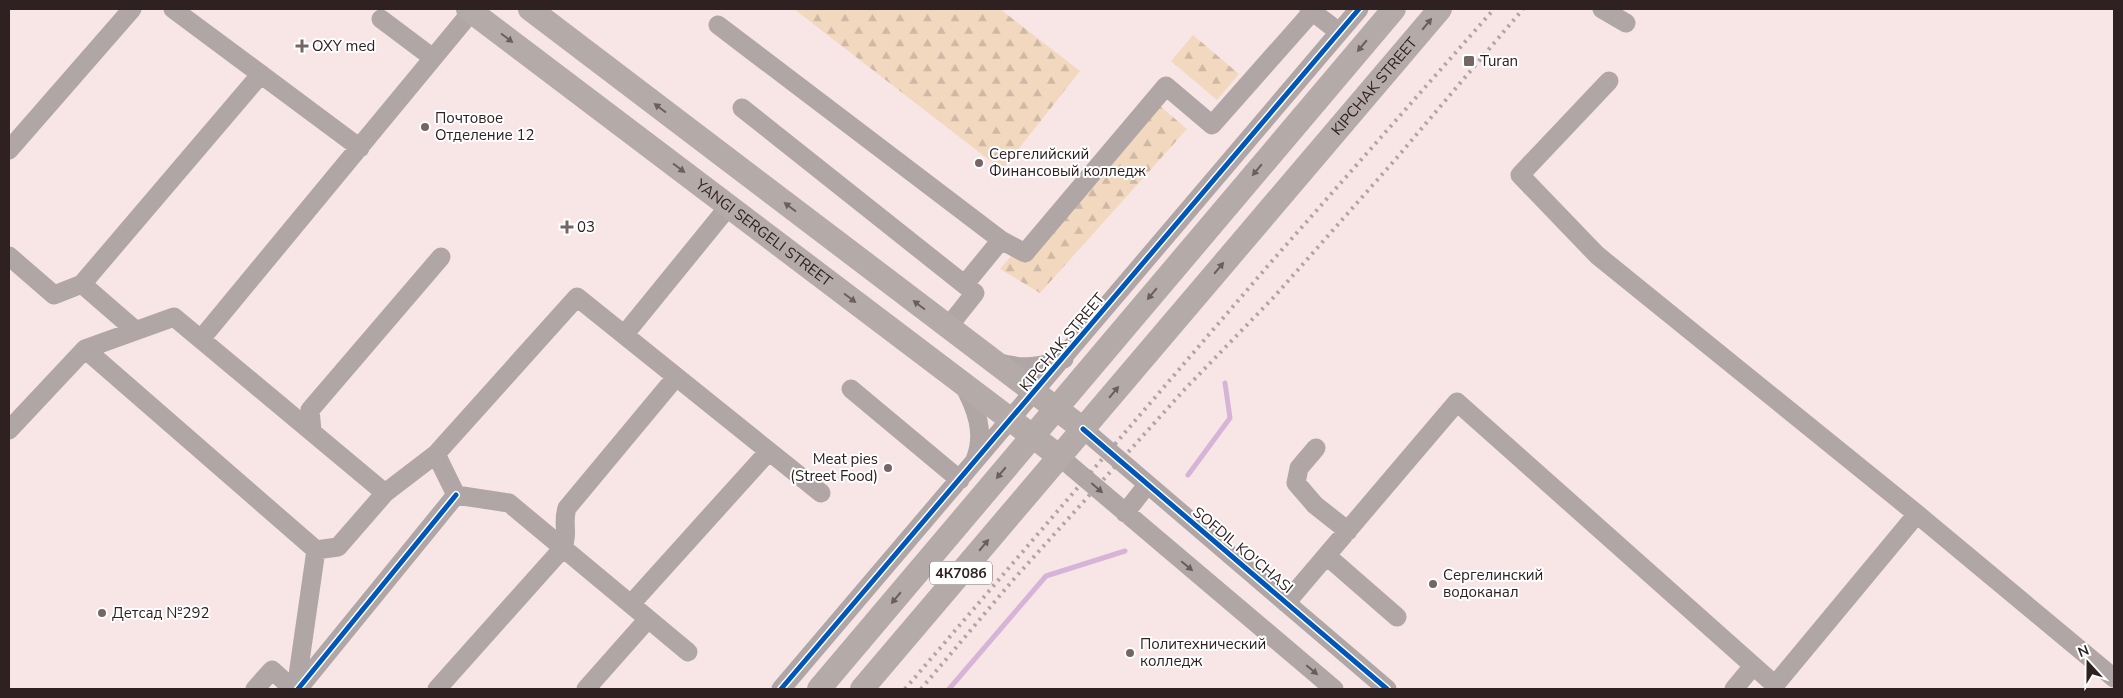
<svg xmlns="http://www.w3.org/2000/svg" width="2123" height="698" font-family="'Nunito Sans',sans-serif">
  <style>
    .forest { fill: url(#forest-firs) }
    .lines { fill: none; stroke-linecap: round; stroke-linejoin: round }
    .stream { stroke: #d6b4d7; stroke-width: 5 }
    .minor { stroke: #afa6a5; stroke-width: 19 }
    .major { stroke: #b4aaa7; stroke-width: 24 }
    .rail { stroke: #afa5a5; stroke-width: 4; stroke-dasharray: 2.5 5; stroke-linecap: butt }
    .cycleway-casing { stroke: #fff; stroke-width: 8 }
    .cycleway { stroke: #0057b8; stroke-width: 5 }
    .oneway { fill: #6b5f5d }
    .oneway2 { fill: #695d5c }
    .poi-dot { fill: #756666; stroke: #fff; stroke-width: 2 }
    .labels { text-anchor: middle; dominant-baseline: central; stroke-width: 4; stroke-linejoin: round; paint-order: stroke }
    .shield { fill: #fff; stroke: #6d6464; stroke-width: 1 }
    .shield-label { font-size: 14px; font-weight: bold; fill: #2f2121 }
    .poi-label { font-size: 15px; fill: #2f2121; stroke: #fff; text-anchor: start }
    .street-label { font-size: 15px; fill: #2f2121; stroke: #fff }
  </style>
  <defs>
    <pattern id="forest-firs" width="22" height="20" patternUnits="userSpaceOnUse" patternTransform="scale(1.25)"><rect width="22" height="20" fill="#f1d8bf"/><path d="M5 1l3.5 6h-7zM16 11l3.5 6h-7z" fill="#cfb9a4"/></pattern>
  </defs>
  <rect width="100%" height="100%" fill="#f8e6e6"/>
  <path class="forest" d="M 794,9 L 1000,9 L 1080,71 L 1002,170 Z
    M 1193,35 L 1239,74 L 1217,100 L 1171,61 Z
    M 1148,96 L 1187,129 L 1040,293 L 1000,269 Z"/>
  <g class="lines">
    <path class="stream" d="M 1188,475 L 1230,418 L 1225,383
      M 949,689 L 1046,576 L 1125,551"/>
    <path class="minor" d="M 173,9 L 360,148
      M 1309,9 L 1339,32
      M 1602,9 L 1626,23
      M 381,19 L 433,58
      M 718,25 L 1001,240 L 965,284
      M 1609,81 L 1520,175 L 1597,255 L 1917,514 L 2114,678
      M 742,108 L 975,293 L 948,327
      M 9,150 L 132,9
      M 1001,240 L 1025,253 L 1166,86 L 1212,125 L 1312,12
      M 9,256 L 54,295 L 82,284
      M 135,330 L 82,284 L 261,74
      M 624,335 L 729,206
      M 201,339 L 472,11
      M 85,349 L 174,317 L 385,493 L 338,547 L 316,550
      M 997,362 C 1021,370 1041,367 1064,359
      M 963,384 C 976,408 986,433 975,460
      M 851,389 L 960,480
      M 1083,429 L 1387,689
      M 9,430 L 85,349 L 316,550 L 296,689
      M 312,431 L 310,410 L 441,257
      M 1316,448 L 1299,468 L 1296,483 L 1315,505 L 1348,531
      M 1060,457 L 1334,689
      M 385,493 L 436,454
      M 456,495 L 436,454 L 577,297 L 821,493
      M 456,495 L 509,503 L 688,652
      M 1125,513 L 1147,485
      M 1327,556 L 1397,617
      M 1286,603 L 1457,402 L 1775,685 L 1917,514
      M 631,604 L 769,451
      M 255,689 L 272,670 L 293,689
      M 298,689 L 456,495
      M 437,689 L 563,548 C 569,530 562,524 567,508 L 676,377
      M 586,689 L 648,619
      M 781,689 L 1359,9
      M 1734,689 L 1753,666"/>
    <g class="major">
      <path id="s1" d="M 468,9 L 1060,457"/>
      <path d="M 530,9 L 1083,429"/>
      <path d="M 819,689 L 1394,9"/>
      <path id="s2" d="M 862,689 L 1440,9"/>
    </g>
    <path class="rail" d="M 905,689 L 1272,261 L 1494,9
      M 921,689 L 1013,580 L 1185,389 L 1273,298 L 1394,161 L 1523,9"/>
    <g class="cycleway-casing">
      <path id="cycleway" d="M 1083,429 L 1387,689
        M 298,689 L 456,495
        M 781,689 L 1359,9"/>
    </g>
    <use href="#cycleway" class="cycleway"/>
  </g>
  <defs><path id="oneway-solid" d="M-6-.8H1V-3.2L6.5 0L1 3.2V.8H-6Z" transform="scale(1.25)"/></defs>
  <g class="oneway">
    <use href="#oneway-solid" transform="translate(1427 24) rotate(-50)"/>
    <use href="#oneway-solid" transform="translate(507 38) rotate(37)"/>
    <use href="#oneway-solid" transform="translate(1362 46) rotate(130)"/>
    <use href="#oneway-solid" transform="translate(660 108) rotate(-143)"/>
    <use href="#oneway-solid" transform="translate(679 168) rotate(37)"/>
    <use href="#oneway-solid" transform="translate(1257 170) rotate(130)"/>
    <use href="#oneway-solid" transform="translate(790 207) rotate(-143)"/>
    <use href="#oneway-solid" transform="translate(1219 268) rotate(-50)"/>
    <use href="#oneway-solid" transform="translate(1152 294) rotate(130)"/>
    <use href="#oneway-solid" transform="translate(850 298) rotate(37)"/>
    <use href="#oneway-solid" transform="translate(919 305) rotate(-143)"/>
    <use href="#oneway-solid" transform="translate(1114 392) rotate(-50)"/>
    <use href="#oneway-solid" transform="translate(1001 473) rotate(130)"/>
    <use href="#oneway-solid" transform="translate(984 545) rotate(-50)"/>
    <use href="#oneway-solid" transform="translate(896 598) rotate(130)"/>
  </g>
  <g class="oneway2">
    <use href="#oneway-solid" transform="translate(1097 488) rotate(41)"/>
    <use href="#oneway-solid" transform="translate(1187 566) rotate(40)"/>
    <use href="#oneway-solid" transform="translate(1312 670) rotate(40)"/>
  </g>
  <g class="poi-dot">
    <path d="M299.5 38.5h5v5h5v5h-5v5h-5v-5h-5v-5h5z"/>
    <rect x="1463" y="55" width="12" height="12" rx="2.5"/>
    <circle cx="425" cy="127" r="5"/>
    <circle cx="979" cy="163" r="5"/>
    <path d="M564.5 219.5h5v5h5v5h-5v5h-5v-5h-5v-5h5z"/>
    <circle cx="888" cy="468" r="5"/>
    <circle cx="1433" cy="584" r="5"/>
    <circle cx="102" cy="613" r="5"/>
    <circle cx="1130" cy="653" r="5"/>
  </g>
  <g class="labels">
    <rect class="shield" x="930" y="561.5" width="62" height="23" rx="4"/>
    <g class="shield-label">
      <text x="961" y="573">4К708б</text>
    </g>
    <g class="poi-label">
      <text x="312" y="46">OXY med</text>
      <text x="1480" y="61">Turan</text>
      <text x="435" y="118">Почтовое<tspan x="435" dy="17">Отделение 12</tspan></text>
      <text x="989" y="154">Сергелийский<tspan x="989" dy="17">Финансовый колледж</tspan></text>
      <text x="577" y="227">03</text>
      <text x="878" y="459" text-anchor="end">Meat pies<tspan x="878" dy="17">(Street Food)</tspan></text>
      <text x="1443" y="575">Сергелинский<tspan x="1443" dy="17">водоканал</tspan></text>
      <text x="112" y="613">Детсад №292</text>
      <text x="1140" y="644">Политехнический<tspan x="1140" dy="17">колледж</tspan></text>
    </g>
    <g class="street-label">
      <text stroke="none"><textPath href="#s2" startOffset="791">KIPCHAK STREET</textPath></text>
      <text stroke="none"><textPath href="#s1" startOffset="371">YANGI SERGELI STREET</textPath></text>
      <text transform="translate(1062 342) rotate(-50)">KIPCHAK STREET</text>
      <text transform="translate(1243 550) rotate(40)">SOFDIL KO'CHASI</text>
    </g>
  </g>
  <rect width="2123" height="698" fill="none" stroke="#2f2121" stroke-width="20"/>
  <g transform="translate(2088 663) rotate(339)" stroke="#ffffff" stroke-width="4" paint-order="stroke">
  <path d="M0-4L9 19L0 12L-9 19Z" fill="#2f2121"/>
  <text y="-8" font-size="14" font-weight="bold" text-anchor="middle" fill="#2f2121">N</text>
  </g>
</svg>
